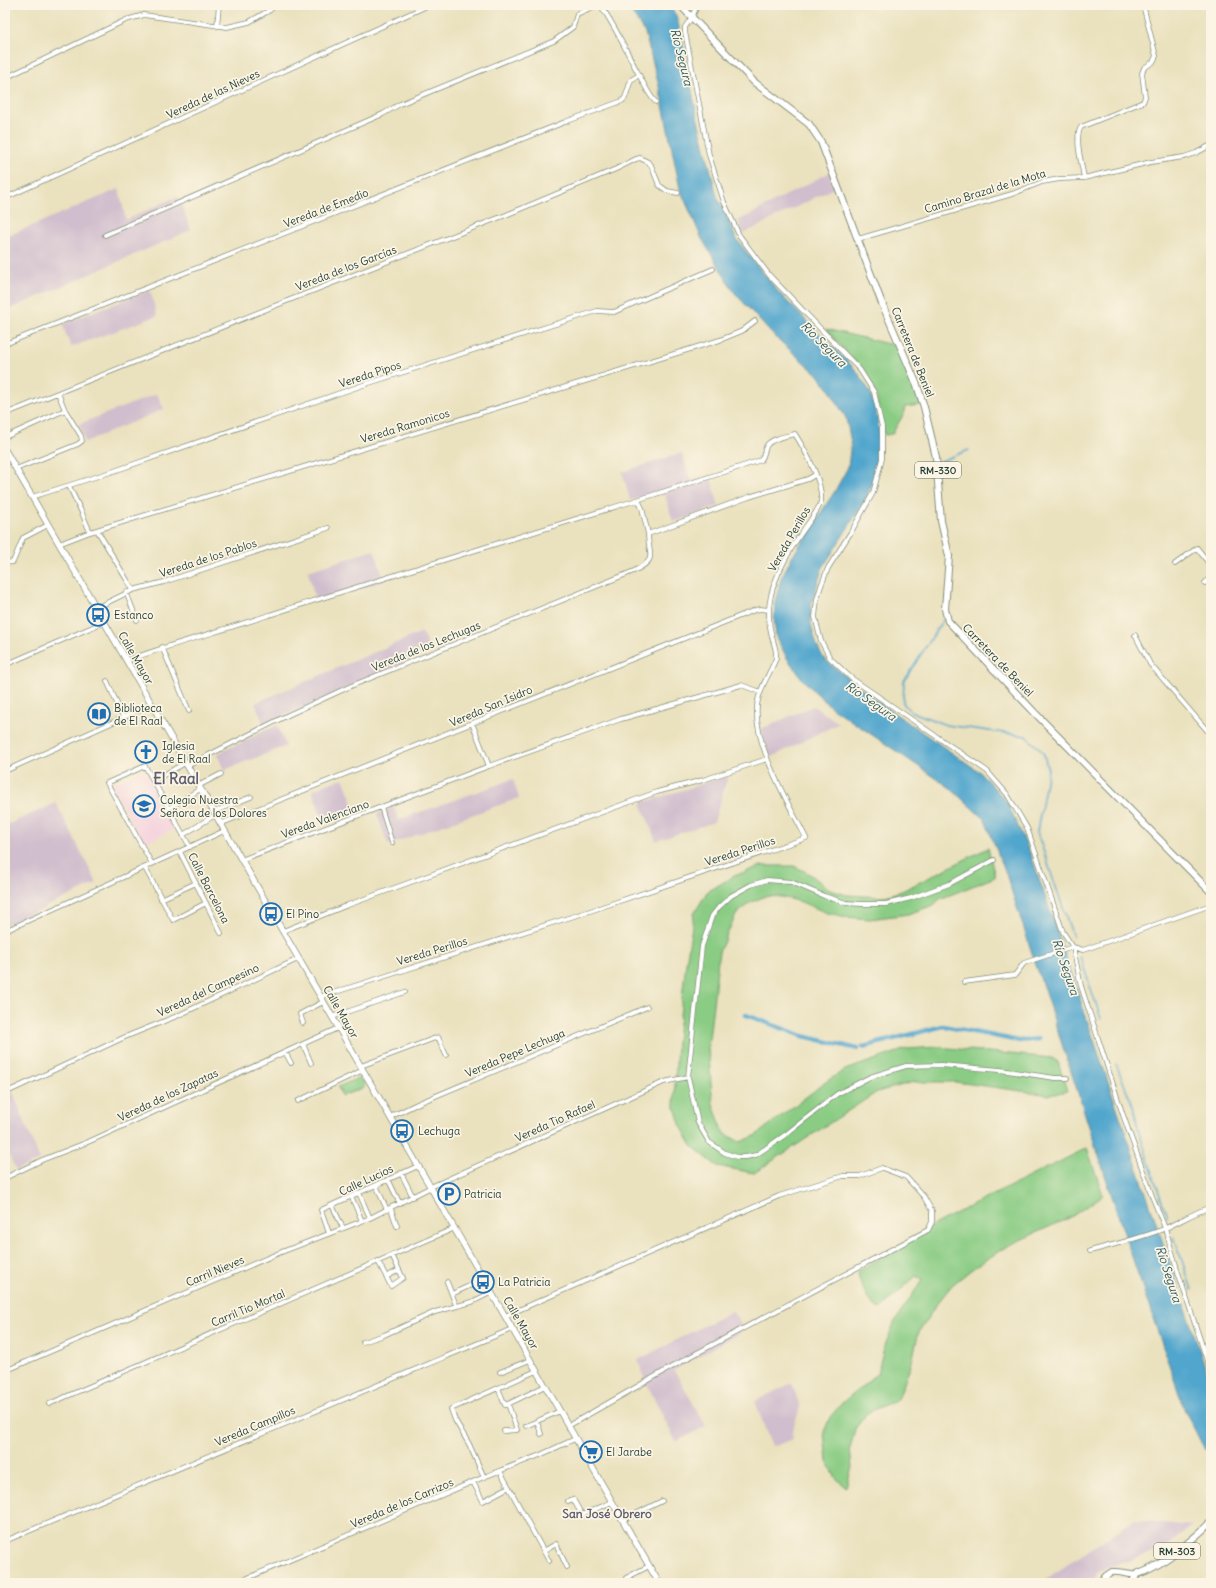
<svg xmlns="http://www.w3.org/2000/svg" width="1216" height="1588" font-family="Delius,sans-serif">
  <style>
    .built { fill: #f4cfdd }
    .industrial { fill: #d0bdcd }
    .green { fill: #8acc84; stroke: #54845c }
    .water { fill: #51a6cd; stroke: #387280 }
    .lines { fill: none; stroke-linecap: round; stroke-linejoin: round }
    .stream { stroke: #51a6cd; stroke-width: 1.5 }
    .canal { stroke: #51a6cd; stroke-width: 4.5 }
    .minor-casing { stroke: #848f79; stroke-width: 5.5 }
    .tertiary-casing { stroke: #848f79; stroke-width: 6 }
    .secondary-casing { stroke: #848f79; stroke-width: 7 }
    .primary-casing { stroke: #848f79; stroke-width: 8 }
    .trunk-casing { stroke: #848f79; stroke-width: 8 }
    .minor { stroke: #fff; stroke-width: 4 }
    .tertiary { stroke: #fff; stroke-width: 4.5 }
    .secondary { stroke: #fff; stroke-width: 5.5 }
    .primary { stroke: #fff; stroke-width: 6 }
    .trunk { stroke: #fff; stroke-width: 6 }
    .labels { text-anchor: middle; dominant-baseline: central; stroke-width: 3.5; stroke-linejoin: round; paint-order: stroke }
    .shield { fill: #fcf5e5; stroke: #617469; stroke-width: 1 }
    .shield-label { font-size: 10px; font-weight: bold; fill: #1f3d34 }
    .street-label { font-size: 11px; fill: #1f3d34; stroke: #fcf5e5 }
    .poi-label { font-size: 11px; fill: #1f3d34; stroke: #fcf5e5; text-anchor: start }
    .water-label { font-size: 12px; font-style: italic; fill: #2e5c62; stroke: #fcf5e5 }
    .neighbourhood-label { font-size: 12px; font-weight: bold; fill: #5f6171; stroke: #fcf5e5 }
    .district-label { font-size: 15px; font-weight: bold; fill: #5f6171; stroke: #fcf5e5 }
  </style>
  <rect width="100%" height="100%" fill="#fcf5e5"/>
  <filter id="ink" filterUnits="userSpaceOnUse"><feTurbulence type="fractalNoise" baseFrequency=".025" numOctaves="2"/><feDisplacementMap in="SourceGraphic" scale="8" xChannelSelector="R" yChannelSelector="G"/><feConvolveMatrix kernelMatrix="1 2 1 2 8 2 1 2 1" color-interpolation-filters="sRGB"/></filter>
  <filter id="wash" filterUnits="userSpaceOnUse"><feTurbulence type="fractalNoise" baseFrequency=".012" numOctaves="4" result="noise"/><feDisplacementMap in="SourceGraphic" scale="16" xChannelSelector="R" yChannelSelector="G"/><feGaussianBlur stdDeviation="0.9" result="paint"/><feColorMatrix in="noise" values="0 0 0 0 0 0 0 0 0 0 0 0 0 0 0 0 0 1.4 0 .05"/><feComposite in="paint" operator="in"/></filter>
  <g filter="url(#wash)">
    <rect width="100%" height="100%" fill="#eae1be"/>
    <path class="built" d="M 145,769 L 176,828 L 145,843 L 138,831 L 136,831 L 111,784 Z"/>
    <path class="industrial" d="M 830,172 L 836,187 L 743,234 L 738,221 Z
      M 119,189 L 126,220 L 178,196 L 191,230 L 5,311 L 5,237 Z
      M 150,290 L 157,316 L 71,347 L 62,324 Z
      M 157,394 L 164,409 L 85,442 L 79,424 Z
      M 682,453 L 691,481 L 710,475 L 719,506 L 673,522 L 665,494 L 630,500 L 622,472 Z
      M 374,550 L 385,581 L 316,602 L 308,571 Z
      M 422,632 L 430,651 L 264,725 L 255,703 Z
      M 813,706 L 839,723 L 770,758 L 761,729 Z
      M 277,725 L 286,746 L 224,770 L 217,754 Z
      M 728,776 L 714,822 L 656,841 L 641,803 Z
      M 343,778 L 356,811 L 324,823 L 312,790 Z
      M 513,779 L 519,798 L 388,845 L 377,814 L 394,807 L 398,820 Z
      M 56,803 L 97,883 L 5,926 L 5,826 Z
      M 11,1087 L 40,1160 L 16,1170 L 5,1147 L 5,1090 Z
      M 732,1311 L 743,1328 L 743,1331 L 674,1370 L 706,1426 L 676,1442 L 647,1384 L 638,1360 Z
      M 792,1383 L 800,1407 L 792,1433 L 793,1439 L 775,1446 L 771,1445 L 755,1401 Z
      M 1134,1520 L 1192,1526 L 1162,1550 L 1098,1571 L 1093,1583 L 1040,1583 Z"/>
    <path class="green" d="M 826,329 L 897,346 L 921,405 L 905,407 L 903,415 L 892,434 L 885,435 L 883,431 L 876,395 L 865,373 Z
      M 988,848 L 995,877 L 940,899 L 934,905 L 908,914 L 870,919 L 847,917 L 827,913 L 799,901 L 781,897 L 765,896 L 748,904 L 736,915 L 719,952 L 708,1048 L 713,1105 L 724,1133 L 740,1142 L 755,1136 L 827,1081 L 845,1070 L 906,1049 L 938,1047 L 1052,1058 L 1058,1062 L 1067,1091 L 1050,1095 L 956,1082 L 914,1082 L 877,1092 L 754,1173 L 717,1166 L 692,1146 L 680,1124 L 674,1104 L 677,1041 L 686,963 L 694,914 L 707,892 L 734,876 L 761,866 L 794,866 L 810,874 L 830,890 L 847,895 L 882,897 L 902,891 Z
      M 360,1077 L 365,1087 L 342,1096 L 338,1087 Z
      M 1087,1148 L 1103,1195 L 1071,1217 L 1007,1246 L 972,1269 L 952,1285 L 936,1305 L 918,1334 L 912,1362 L 898,1399 L 867,1413 L 855,1429 L 850,1449 L 852,1467 L 846,1487 L 836,1478 L 827,1462 L 824,1432 L 830,1417 L 843,1402 L 877,1374 L 884,1348 L 894,1323 L 922,1280 L 916,1276 L 880,1309 C 866,1302 862,1286 857,1272 L 937,1223 Z"/>
    <path class="water" d="M 627,5 L 669,5 L 677,17 L 698,120 L 717,196 L 737,240 L 780,294 L 856,370 L 869,390 L 875,407 L 878,422 L 880,441 L 876,475 L 864,502 L 822,569 L 811,605 L 811,624 L 817,646 L 824,659 L 878,702 L 980,772 L 1007,802 L 1031,855 L 1211,1384 L 1211,1452 L 1203,1446 L 1185,1411 L 1130,1251 L 1006,874 L 985,820 L 949,787 L 831,707 L 803,680 L 787,658 L 776,637 L 774,618 L 775,602 L 781,578 L 792,557 L 835,491 L 848,467 L 851,442 L 846,418 L 829,389 L 817,374 L 771,333 L 734,292 L 702,239 L 680,189 L 660,90 L 645,33 Z"/>
    <g class="lines">
      <path class="stream" d="M 941,461 L 969,450
        M 943,620 L 904,681 L 903,703 L 910,711 L 946,725 L 1026,736 L 1043,752 L 1048,770 L 1037,832 L 1073,937
        M 1080,956 L 1101,1019
        M 1116,1064 L 1133,1106 L 1139,1132 L 1167,1217
        M 1174,1237 L 1192,1290"/>
      <path class="canal" d="M 746,1015 L 803,1036 L 858,1049
        M 863,1047 L 943,1026 L 1019,1041 L 1039,1039"/>
    </g>
  </g>
  <g filter="url(#ink)">
    <g class="lines">
      <g class="minor-casing">
        <path id="minor" d="M 600,5 C 615,25 625,49 637,71 C 641,78 650,98 656,102
          M 692,17 L 685,27 L 685,32 L 709,155 L 724,202 L 739,235 L 769,275 L 860,370 L 874,392 L 882,427 L 882,459 L 873,493 L 851,532 L 828,568 L 821,586 L 817,599 L 815,617 L 821,641 L 830,658 L 851,678 L 987,771 L 1007,794 L 1027,828 L 1063,932 L 1073,947 L 1081,986 L 1123,1115 L 1152,1196 L 1165,1228 L 1178,1272 L 1211,1373
          M 217,26 L 219,5
          M 5,78 L 126,20 L 144,15 L 227,27 L 249,22 L 270,10 L 276,5
          M 1084,178 C 1082,165 1074,137 1081,127 L 1143,102 L 1145,97 L 1142,73 L 1144,68 L 1153,62 L 1156,56 L 1143,5
          M 5,198 L 429,5
          M 105,235 L 383,114 L 400,104 L 554,41 L 573,27 L 577,14 L 597,5
          M 858,239 L 1012,194 L 1042,182 L 1060,179 L 1084,178 L 1151,162 L 1184,157 L 1196,153 L 1211,145
          M 5,344 L 565,122 L 622,101 L 625,98 L 631,80 L 639,75
          M 5,414 L 287,301 L 506,215 L 616,169 L 636,159 L 640,158 L 648,162 L 651,165 L 659,185 L 667,191 L 678,193
          M 5,437 L 65,410
          M 16,469 L 78,444 L 82,441 L 81,436 L 65,410 L 58,393
          M 69,486 L 82,513 L 90,532
          M 32,497 L 114,471 L 366,384 L 597,311 L 614,312 L 713,269
          M 638,500 L 642,508 L 648,534 L 749,497 L 808,479 L 815,475
          M 97,530 L 133,590
          M 59,544 L 90,532 L 720,340 L 742,331 L 755,321
          M 5,563 L 13,562 L 23,538 L 48,525
          M 1175,564 L 1197,548 L 1211,566
          M 1205,583 L 1211,576
          M 126,592 L 137,620
          M 96,608 L 133,590 L 164,582 L 328,528
          M 1135,635 L 1150,664 L 1211,735
          M 162,647 L 189,711
          M 126,661 C 171,644 218,632 263,617 C 428,563 596,515 761,460 C 765,455 764,449 767,445 C 772,438 787,436 795,434 C 805,450 823,482 821,501 C 820,509 805,527 800,535 C 788,553 776,575 771,595 C 768,609 768,623 772,637 C 774,645 777,650 776,658 C 771,672 761,685 758,700 C 749,738 789,804 806,838 L 590,911 L 320,997
          M 5,665 L 104,622
          M 107,681 L 123,717
          M 187,766 L 288,715 L 351,686 L 634,571 C 659,558 648,556 648,534
          M 489,766 L 621,719 L 724,690 L 741,685 L 761,692
          M 5,771 L 151,705
          M 153,781 L 185,763
          M 198,786 L 221,774
          M 381,807 L 489,766 L 472,723
          M 168,809 L 200,789
          M 213,812 L 251,797
          M 220,824 L 755,610 L 760,609 L 769,610
          M 183,835 L 215,815
          M 190,847 L 145,766 L 107,783 L 152,864 L 224,831
          M 180,852 L 221,933
          M 241,860 L 381,807 L 392,843
          M 994,860 L 949,884 L 911,898 L 886,904 L 861,904 L 846,903 L 824,896 L 791,882 L 767,880 L 751,885 L 731,896 L 719,907 L 712,916 L 702,946 L 688,1077 L 698,1123 L 709,1142 L 725,1153 L 737,1157 L 746,1157 L 756,1155 L 785,1135 L 837,1094 L 870,1077 L 906,1066 L 941,1065 L 1000,1070 L 1055,1078 L 1067,1078
          M 145,868 L 173,920 L 206,903
          M 161,899 L 196,883
          M 5,931 L 152,864
          M 283,931 L 348,905 L 657,792 L 703,780 L 767,759
          M 964,982 L 1015,975 L 1024,963 L 1073,947 L 1083,950 L 1211,905
          M 332,1017 L 405,992
          M 303,1023 L 300,1014 L 323,1002
          M 303,1044 L 311,1063
          M 285,1052 L 291,1063
          M 361,1066 L 438,1037 L 446,1055
          M 5,1093 L 125,1037 L 177,1016 L 298,959
          M 298,1101 L 363,1070
          M 390,1117 L 419,1103 L 647,1007
          M 401,1173 L 413,1197
          M 5,1178 L 42,1160 L 88,1142 L 338,1028
          M 388,1179 L 400,1204
          M 376,1185 L 387,1210
          M 359,1193 L 370,1218
          M 351,1196 L 362,1221
          M 332,1205 L 343,1228
          M 391,1209 L 397,1226
          M 329,1233 L 321,1210 L 418,1166
          M 1090,1251 C 1115,1244 1142,1238 1166,1228 C 1181,1221 1195,1212 1211,1207
          M 378,1261 L 391,1286 L 403,1278 L 392,1255
          M 386,1277 L 399,1270
          M 447,1282 L 456,1305
          M 452,1294 L 484,1279
          M 505,1316 L 779,1196 L 843,1176 L 860,1176 L 882,1168 L 906,1177 L 924,1197 L 932,1211 L 932,1222 L 928,1230 L 684,1360 L 568,1426
          M 363,1342 L 384,1335 L 435,1312 L 472,1302 L 492,1292
          M 5,1371 L 279,1253 L 370,1218 L 435,1185 L 664,1082 L 688,1077
          M 500,1372 L 530,1360
          M 498,1388 L 505,1405 L 508,1404
          M 49,1404 L 455,1228
          M 537,1421 L 541,1434
          M 526,1426 L 560,1411
          M 504,1431 L 517,1430 L 508,1404 L 545,1386
          M 500,1471 L 549,1561
          M 484,1477 L 469,1444 L 455,1420 L 451,1409 L 536,1371
          M 473,1482 L 483,1501 L 509,1487
          M 568,1501 L 573,1499 L 582,1515 L 612,1502
          M 623,1520 L 662,1501
          M 5,1541 L 512,1329
          M 544,1551 L 556,1544 L 567,1567
          M 236,1583 L 484,1477 L 540,1455 L 575,1439
          M 630,1583 L 626,1578 L 649,1566"/>
      </g>
      <g class="tertiary-casing">
        <path id="tertiary" d="M 692,17 L 697,5"/>
      </g>
      <g class="secondary-casing">
        <path id="secondary" d="M 5,450 L 659,1583"/>
      </g>
      <g class="primary-casing">
        <path id="primary" d="M 680,5 L 754,82 L 809,124 L 821,142 L 881,301 L 917,385 L 924,407 L 936,457 L 941,521 L 949,556 L 945,609 L 948,621 L 1035,713 L 1211,892"/>
      </g>
      <g class="trunk-casing">
        <path id="trunk" d="M 1099,1583 L 1106,1576 L 1112,1572 C 1121,1571 1128,1575 1137,1574 C 1157,1570 1196,1537 1211,1522
          M 1131,1583 L 1139,1573"/>
      </g>
      <use href="#minor" class="minor"/>
      <use href="#tertiary" class="tertiary"/>
      <use href="#secondary" class="secondary"/>
      <use href="#primary" class="primary"/>
      <use href="#trunk" class="trunk"/>
    </g>
  </g>
  <defs>
    <g id="bus-ring" transform="scale(1.15)"><circle r="9.5" fill="#fcf5e5" stroke="#1f6fb2" stroke-width="1.5"/><path d="M-5-6H5V4H4V6H2V4H-2V6H-4V4H-5ZM-3.5-4V0h7V-4ZM-3.5 1.2v1.5H-2V1.2ZM2 1.2v1.5H3.5V1.2Z" fill="#1f6fb2"/></g>
    <g id="library-ring" transform="scale(1.15)"><circle r="9.5" fill="#fcf5e5" stroke="#1f6fb2" stroke-width="1.5"/><path d="M-6-4Q-3-5.5-.7-3.5V5Q-3 3-6 4ZM6-4Q3-5.5 .7-3.5V5Q3 3 6 4Z" fill="#1f6fb2"/></g>
    <g id="church-ring" transform="scale(1.15)"><circle r="9.5" fill="#fcf5e5" stroke="#1f6fb2" stroke-width="1.5"/><path d="M-1.2-6h2.4v3.5h3.3v2.4h-3.3V6h-2.4V-.1h-3.3v-2.4h3.3Z" fill="#1f6fb2"/></g>
    <g id="school-ring" transform="scale(1.15)"><circle r="9.5" fill="#fcf5e5" stroke="#1f6fb2" stroke-width="1.5"/><path d="M0-5L7-2L0 1L-7-2ZM-4 1L0 2.5L4 1V4Q0 6-4 4Z" fill="#1f6fb2"/></g>
    <g id="parking-ring" transform="scale(1.15)"><circle r="9.5" fill="#fcf5e5" stroke="#1f6fb2" stroke-width="1.5"/><path d="M-3.5-5.5H1a3.5 3.5 0 0 1 0 7H-1V5.5H-3.5ZM-1-3.4V-.6H.8a1.4 1.4 0 0 0 0-2.8Z" fill="#1f6fb2"/></g>
    <g id="supermarket-ring" transform="scale(1.15)"><circle r="9.5" fill="#fcf5e5" stroke="#1f6fb2" stroke-width="1.5"/><path d="M-6-5.5h2.5l.6 2H6L4.5 2H-2.5L-4.4-4H-6ZM-1.5 3.2a1.3 1.3 0 1 0 .1 0ZM3 3.2a1.3 1.3 0 1 0 .1 0Z" fill="#1f6fb2"/></g>
  </defs>
  <g fill-rule="evenodd">
    <use href="#bus-ring" x="98" y="615"/>
    <use href="#library-ring" x="99" y="714"/>
    <use href="#church-ring" x="146" y="752"/>
    <use href="#school-ring" x="144" y="806"/>
    <use href="#bus-ring" x="271" y="914"/>
    <use href="#bus-ring" x="402" y="1131"/>
    <use href="#parking-ring" x="449" y="1194"/>
    <use href="#bus-ring" x="483" y="1282"/>
    <use href="#supermarket-ring" x="591" y="1452"/>
  </g>
  <g class="labels">
    <g class="shield">
      <rect x="915" y="462" width="46" height="16" rx="3"/>
      <rect x="1154" y="1543" width="46" height="16" rx="3"/>
    </g>
    <g class="shield-label">
      <text x="938" y="470">RM-330</text>
      <text x="1177" y="1551">RM-303</text>
    </g>
    <g class="street-label">
      <text transform="translate(213 94) rotate(-25)">Vereda de las Nieves</text>
      <text transform="translate(985 191) rotate(-17)">Camino Brazal de la Mota</text>
      <text transform="translate(326 208) rotate(-21)">Vereda de Emedio</text>
      <text transform="translate(346 268) rotate(-21)">Vereda de los Garcías</text>
      <text transform="translate(913 352) rotate(68)">Carretera de Beniel</text>
      <text transform="translate(370 374) rotate(-18)">Vereda Pipos</text>
      <text transform="translate(405 426) rotate(-17)">Vereda Ramonicos</text>
      <text transform="translate(789 539) rotate(-60)">Vereda Perillos</text>
      <text transform="translate(208 558) rotate(-18)">Vereda de los Pablos</text>
      <text transform="translate(426 646) rotate(-22)">Vereda de los Lechugas</text>
      <text transform="translate(136 658) rotate(60)">Calle Mayor</text>
      <text transform="translate(998 660) rotate(46)">Carretera de Beniel</text>
      <text transform="translate(491 706) rotate(-23)">Vereda San Isidro</text>
      <text transform="translate(325 819) rotate(-20)">Vereda Valenciano</text>
      <text transform="translate(740 851) rotate(-18)">Vereda Perillos</text>
      <text transform="translate(209 888) rotate(63)">Calle Barcelona</text>
      <text transform="translate(432 951) rotate(-17)">Vereda Perillos</text>
      <text transform="translate(208 990) rotate(-25)">Vereda del Campesino</text>
      <text transform="translate(341 1012) rotate(60)">Calle Mayor</text>
      <text transform="translate(515 1053) rotate(-23)">Vereda Pepe Lechuga</text>
      <text transform="translate(168 1095) rotate(-25)">Vereda de los Zapatas</text>
      <text transform="translate(555 1121) rotate(-24)">Vereda Tio Rafael</text>
      <text transform="translate(366 1180) rotate(-25)">Calle Lucios</text>
      <text transform="translate(215 1271) rotate(-23)">Carril Nieves</text>
      <text transform="translate(248 1308) rotate(-23)">Carril Tio Mortal</text>
      <text transform="translate(521 1323) rotate(60)">Calle Mayor</text>
      <text transform="translate(255 1426) rotate(-23)">Vereda Campillos</text>
      <text transform="translate(402 1503) rotate(-23)">Vereda de los Carrizos</text>
    </g>
    <g class="poi-label">
      <text x="114" y="615">Estanco</text>
      <text x="114" y="708">Biblioteca<tspan x="114" dy="13">de El Raal</tspan></text>
      <text x="162" y="746">Iglesia<tspan x="162" dy="13">de El Raal</tspan></text>
      <text x="160" y="800">Colegio Nuestra<tspan x="160" dy="13">Señora de los Dolores</tspan></text>
      <text x="286" y="914">El Pino</text>
      <text x="418" y="1131">Lechuga</text>
      <text x="464" y="1194">Patricia</text>
      <text x="498" y="1282">La Patricia</text>
      <text x="606" y="1452">El Jarabe</text>
    </g>
    <g class="water-label">
      <text transform="translate(682 57) rotate(76)">Río Segura</text>
      <text transform="translate(824 344) rotate(45)">Río Segura</text>
      <text transform="translate(871 701) rotate(35)">Río Segura</text>
      <text transform="translate(1066 967) rotate(71)">Río Segura</text>
      <text transform="translate(1169 1274) rotate(72)">Río Segura</text>
    </g>
    <g class="neighbourhood-label">
      <text x="607" y="1513">San José Obrero</text>
    </g>
    <g class="district-label">
      <text x="176" y="778">El Raal</text>
    </g>
  </g>
  <rect width="1216" height="1588" fill="none" stroke="#fcf5e5" stroke-width="20"/>
</svg>
